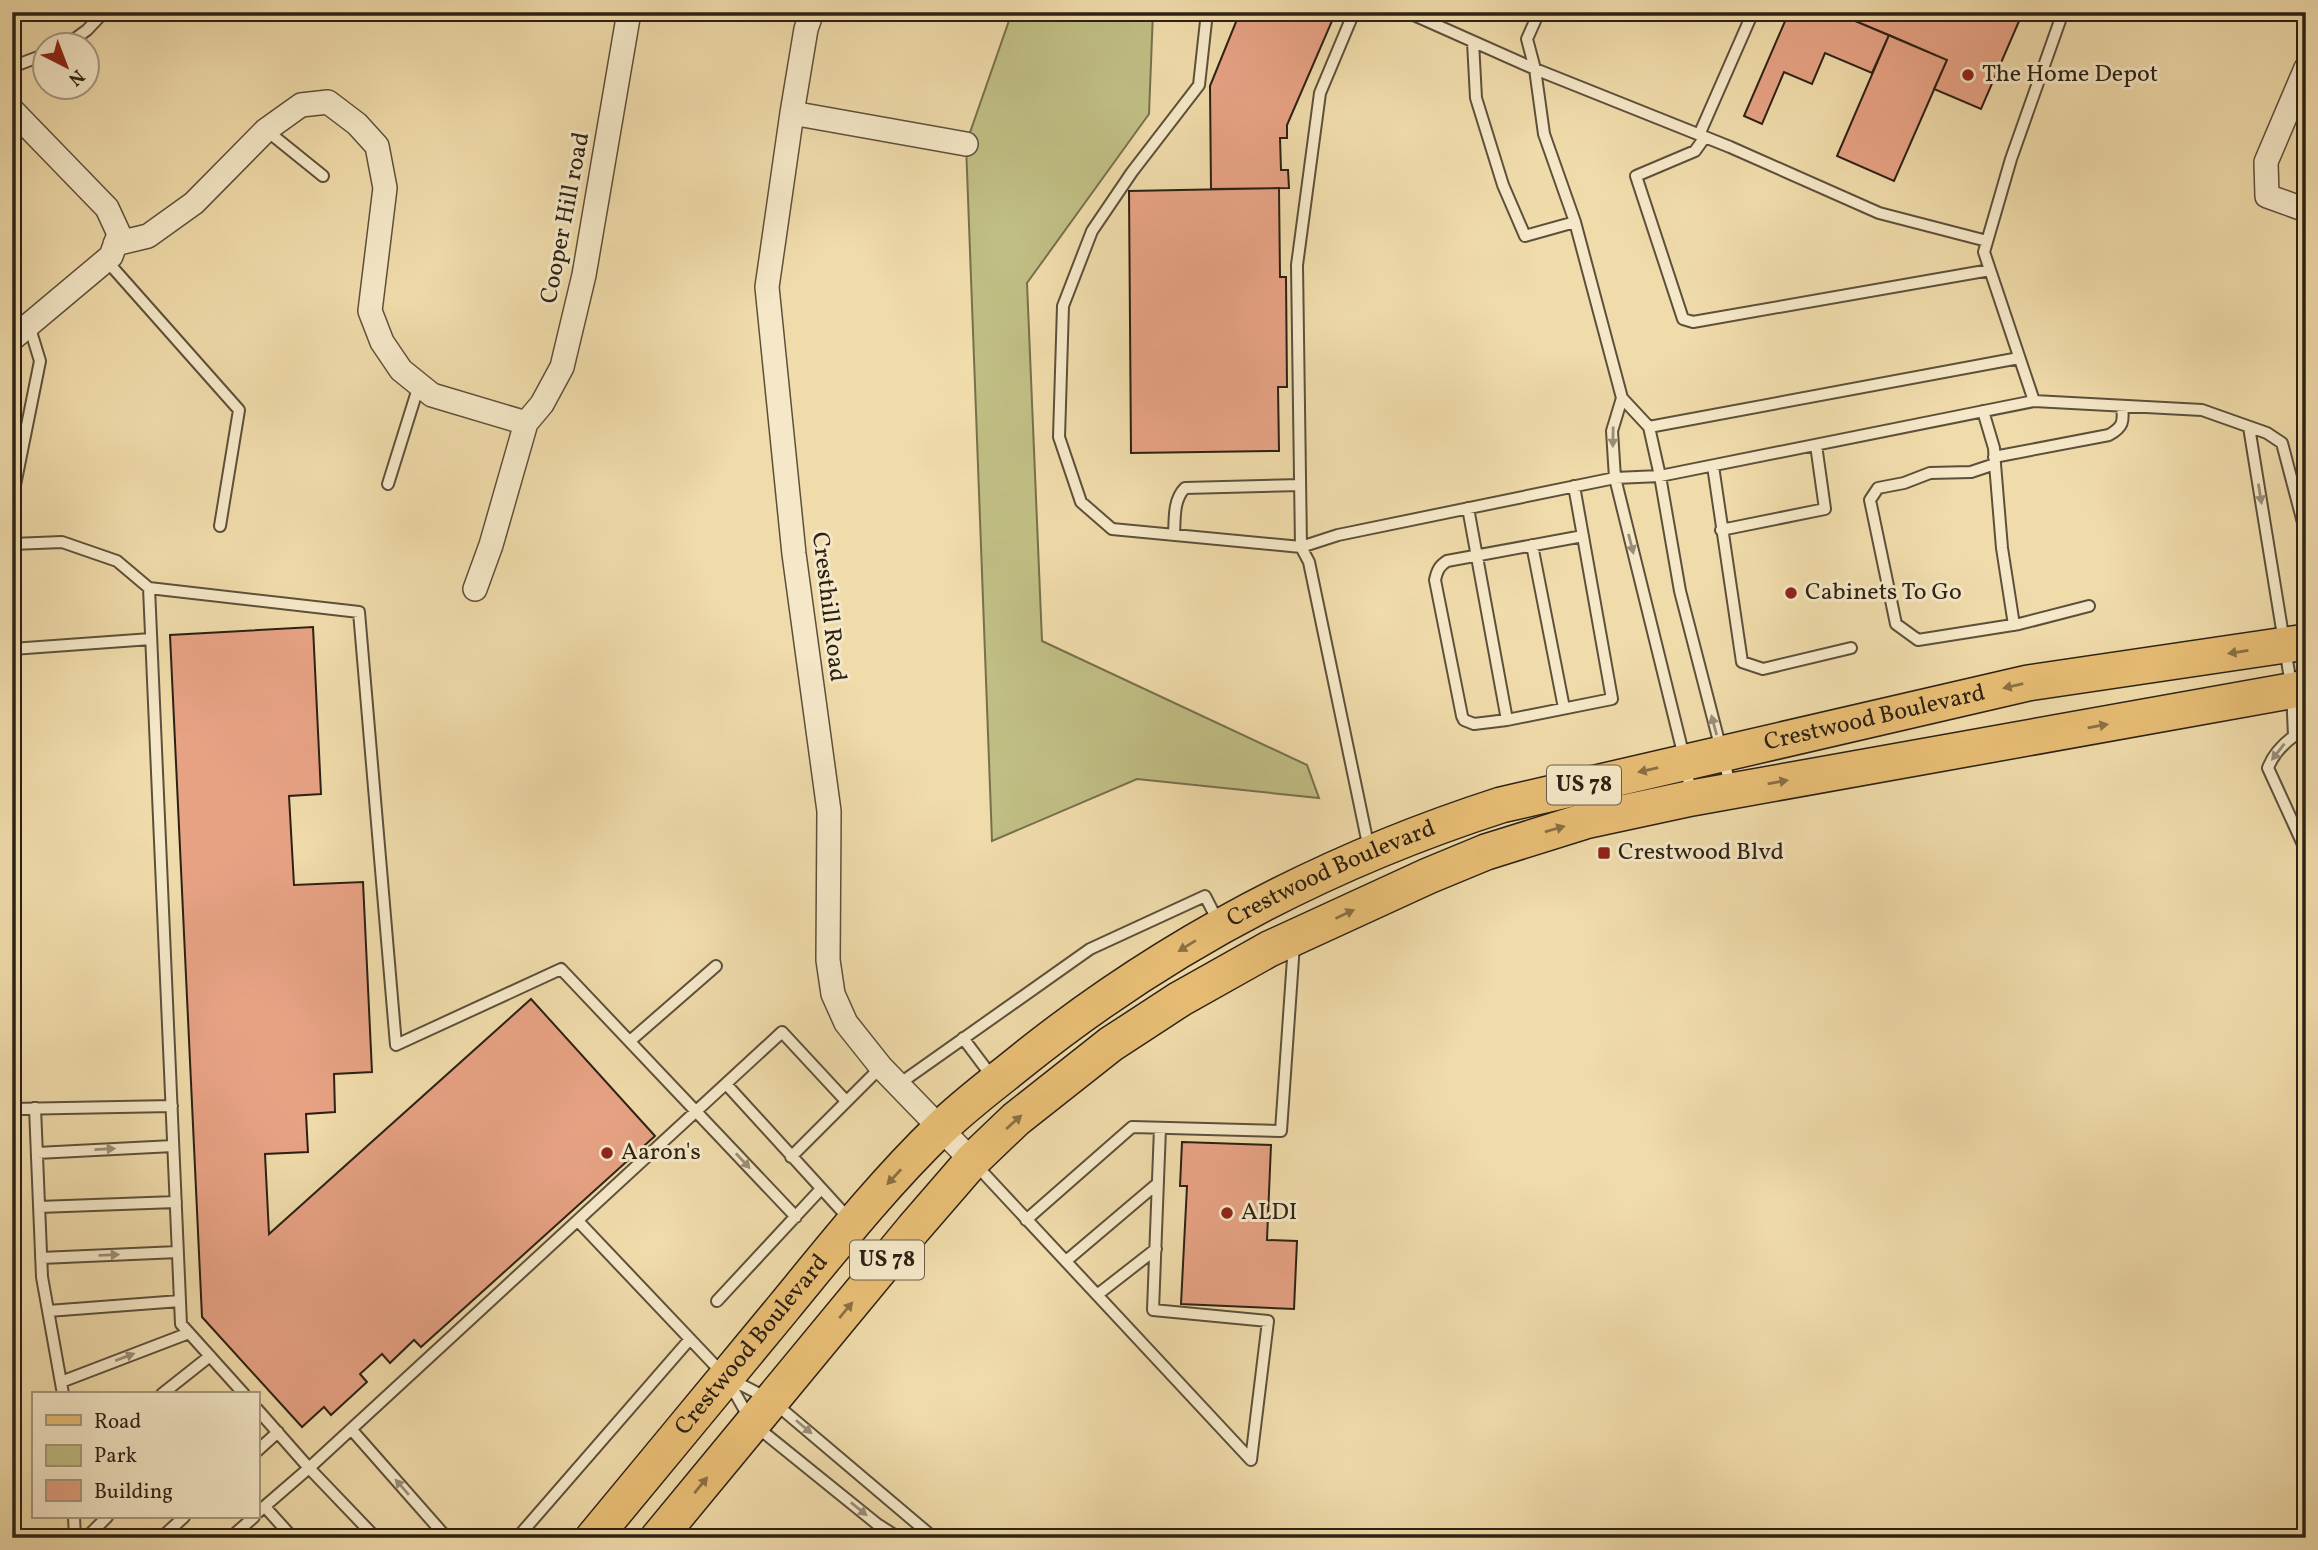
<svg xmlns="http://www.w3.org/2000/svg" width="2318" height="1550" font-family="Vollkorn,serif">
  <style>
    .green { fill: #c0be84; stroke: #76704c; stroke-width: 2 }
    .building { fill: #e7a284; stroke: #2c2114; stroke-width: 2 }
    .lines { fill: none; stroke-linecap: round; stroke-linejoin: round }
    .lane-casing { stroke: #5d503a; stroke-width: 14 }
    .street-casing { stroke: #5d503a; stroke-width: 26 }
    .primary-casing { stroke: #2c2114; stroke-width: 38 }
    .lane { stroke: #f5e8c8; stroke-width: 10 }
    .street { stroke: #f5e8c8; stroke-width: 23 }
    .primary { stroke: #e8be75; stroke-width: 35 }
    .oneway { fill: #9b8e77 }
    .oneway2 { fill: #8a7044 }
    .poi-dot { fill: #8f2418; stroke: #f5e8c8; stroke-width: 2.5 }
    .labels { text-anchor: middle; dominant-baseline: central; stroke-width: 6; stroke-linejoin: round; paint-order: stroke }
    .shield { fill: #f5e8c8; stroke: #685d4a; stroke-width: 2 }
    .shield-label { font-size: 23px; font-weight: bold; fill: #2c2114 }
    .poi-label { font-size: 24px; fill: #2c2114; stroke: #f5e8c8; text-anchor: start }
    .street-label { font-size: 24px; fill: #2c2114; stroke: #f5e8c8 }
  </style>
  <rect width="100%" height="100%" fill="#f0dbaa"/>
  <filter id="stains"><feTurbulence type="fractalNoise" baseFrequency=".00286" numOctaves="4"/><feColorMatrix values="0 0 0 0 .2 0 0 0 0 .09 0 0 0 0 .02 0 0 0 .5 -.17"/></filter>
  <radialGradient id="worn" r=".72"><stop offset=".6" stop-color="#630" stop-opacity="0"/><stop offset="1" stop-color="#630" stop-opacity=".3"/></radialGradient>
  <path class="green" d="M 1012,12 L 1153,12 L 1149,114 L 1027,283 L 1042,641 L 1307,765 L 1319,798 L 1137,779 L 992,841 L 966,144 Z"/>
  <path class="building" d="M 1240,12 L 1329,12 L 1332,21 L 1287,125 L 1287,138 L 1280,138 L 1281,170 L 1288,170 L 1289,188 L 1211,189 L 1210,86 Z
    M 1789,12 L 1834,12 L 1889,35 L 1872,73 L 1825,53 L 1812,84 L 1784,72 L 1762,124 L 1744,116 Z
    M 1834,12 L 2023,12 L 1981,109 L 1934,89 L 1947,60 Z
    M 1889,35 L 1947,60 L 1894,181 L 1837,156 Z
    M 1279,188 L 1280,277 L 1286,277 L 1287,387 L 1278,387 L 1279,451 L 1131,453 L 1129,191 Z
    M 313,627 L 321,794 L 289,796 L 294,885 L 363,882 L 372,1072 L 334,1074 L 335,1112 L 306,1114 L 308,1152 L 265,1154 L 269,1234 L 531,999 L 655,1136 L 421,1347 L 414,1340 L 390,1363 L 382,1354 L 360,1374 L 367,1382 L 331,1415 L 324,1407 L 302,1427 L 202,1317 L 170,635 Z
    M 1182,1142 L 1271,1145 L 1267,1240 L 1297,1241 L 1294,1309 L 1181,1304 L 1187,1186 L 1180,1186 Z"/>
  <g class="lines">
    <g class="lane-casing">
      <path id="lane" d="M 1207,12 L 1199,85 L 1132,172 L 1092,231 L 1063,306 L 1059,437 L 1081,502 L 1112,529 L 1301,547 L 1297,265 L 1320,93 L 1354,12
        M 1407,12 L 1535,69 L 1730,147 L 1879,213 L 1987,241
        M 1539,12 L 1527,39 L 1535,69 L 1544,134 L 1575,222 L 1622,398 L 1649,427 L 1660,476 L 1680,591 L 1731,788
        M 1473,42 L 1476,98 L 1503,185 L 1525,236 L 1575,222
        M 65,46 L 87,30 L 104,12
        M 12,67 L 46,54
        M 266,130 L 323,176
        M 1699,135 L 1753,12
        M 1705,137 L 1695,151 L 1636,176 L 1683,319 L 1693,322 L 1990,270
        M 106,260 L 239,410 L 220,526
        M 1622,398 L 1612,431 L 1615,478 L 1685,761 L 1691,795
        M 2034,401 L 1984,252 L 2011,159 L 2063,12
        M 1983,411 L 1994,448 L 1995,464 L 1971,472 L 1930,473 L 1904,483 L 1878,488 L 1870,500 L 1896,624 L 1918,640 L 2019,624 L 2089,606
        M 1649,427 L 2019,358
        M 2249,427 L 2292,691 L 2294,736 C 2282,745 2273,754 2268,768 L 2306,851
        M 1994,457 L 2109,435 C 2123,427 2124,422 2122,406
        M 1995,464 L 2002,548 L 2014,625
        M 1713,466 L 1742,662 L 1763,669 L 1851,648
        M 388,484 L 419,385
        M 12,500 L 40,361 L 29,325
        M 1468,508 L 1507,720 L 1612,699 L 1574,486
        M 1721,530 L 1825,509 L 1816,445
        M 1174,535 C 1175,519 1173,500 1185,488 L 1300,485
        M 12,544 L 62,542 L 117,561 L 149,588 L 181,1324 L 244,1394
        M 1532,545 L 1564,708
        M 149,588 L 359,612 L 396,1045 L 561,969 L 796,1217
        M 12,649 L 151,639
        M 1507,720 L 1474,724 L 1464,720 L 1462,716 L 1435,580 C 1437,571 1439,566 1447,561 L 1583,536
        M 1369,849 L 1309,562 L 1301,547 L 1338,535 L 1615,478 L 1660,476 L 2034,401 L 2202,410 L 2267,433 L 2282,443 L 2306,534
        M 963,1038 L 993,1078
        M 630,1041 L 716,966
        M 726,1084 L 851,1221
        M 899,1084 L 1090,949 L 1205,896 L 1219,923
        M 35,1108 L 42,1277 L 63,1394
        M 12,1109 L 172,1106
        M 1160,1128 L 1153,1310 L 1268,1321 L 1251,1460
        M 37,1153 L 173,1146
        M 791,1157 L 881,1067
        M 976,1165 L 1251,1460
        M 39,1207 L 176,1202
        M 1026,1220 L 1132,1127 L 1281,1131 L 1294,944
        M 578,1221 L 726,1377 L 752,1423 L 877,1524 L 899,1538
        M 41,1258 L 178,1252
        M 1066,1261 L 1158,1183
        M 1097,1295 L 1156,1249
        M 717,1301 L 820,1190
        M 48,1311 L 180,1301
        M 732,1380 L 771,1400 L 934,1538
        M 61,1382 L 189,1333
        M 162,1394 L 210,1356
        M 257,1409 L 309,1468 L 257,1513
        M 351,1429 L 447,1538
        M 257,1451 L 278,1432
        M 265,1507 L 293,1538
        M 74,1517 L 75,1538
        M 86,1538 L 107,1517
        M 161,1538 L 184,1517
        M 230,1538 L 254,1517
        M 376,1538 L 309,1468 L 782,1032 L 846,1101
        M 517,1538 L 690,1339"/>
    </g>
    <g class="street-casing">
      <path id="street" d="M 812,12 L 806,29 L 792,113 L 767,287 L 794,554 L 829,811 L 828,960 L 833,994 L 846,1023 L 881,1067 L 972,1161
        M 2306,68 L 2266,162 L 2267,196 L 2306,210
        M 12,110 L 107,208 L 119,234 L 111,256 L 12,339
        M 792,113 L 966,144
        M 115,244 L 148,236 L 194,203 L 266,130 L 301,105 L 328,102 L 357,124 L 377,146 L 385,188 L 370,311 L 382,342 L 401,370 L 432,395 L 526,423
        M 475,589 L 491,545 L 526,423 L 542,404 L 562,367 L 584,275 L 629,12"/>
    </g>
    <g class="primary-casing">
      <g id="primary">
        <path id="s1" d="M 593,1538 C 657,1461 720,1384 784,1307 C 834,1246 884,1183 941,1128 C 966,1104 993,1084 1019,1063 C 1164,946 1324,862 1501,805 L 2028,683 L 2306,642"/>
        <path d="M 658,1538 L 914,1228 L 972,1161 L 1016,1119 L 1111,1044 L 1180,999 L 1269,949 L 1428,876 L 1486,852 L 1585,821 L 1692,798 L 2306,688"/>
      </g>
    </g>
    <use href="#lane" class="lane"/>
    <use href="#street" class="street"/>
    <use href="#primary" class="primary"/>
  </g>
  <defs><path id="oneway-solid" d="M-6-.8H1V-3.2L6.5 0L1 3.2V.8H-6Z" transform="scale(1.75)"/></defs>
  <g class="oneway">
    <use href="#oneway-solid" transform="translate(1613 437) rotate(91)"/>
    <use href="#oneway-solid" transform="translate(2260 494) rotate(81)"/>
    <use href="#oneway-solid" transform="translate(1631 544) rotate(76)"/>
    <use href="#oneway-solid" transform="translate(1714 725) rotate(-105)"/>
    <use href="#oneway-solid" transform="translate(2278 752) rotate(128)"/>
    <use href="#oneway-solid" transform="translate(105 1149) rotate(-3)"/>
    <use href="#oneway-solid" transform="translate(743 1161) rotate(47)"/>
    <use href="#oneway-solid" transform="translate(109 1255) rotate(-2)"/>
    <use href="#oneway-solid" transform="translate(125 1357) rotate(-21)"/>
    <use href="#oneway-solid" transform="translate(804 1427) rotate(40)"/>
    <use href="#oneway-solid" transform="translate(402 1487) rotate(-131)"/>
    <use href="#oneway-solid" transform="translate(859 1509) rotate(39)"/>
  </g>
  <g class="oneway2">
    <use href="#oneway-solid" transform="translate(2238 652) rotate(171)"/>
    <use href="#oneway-solid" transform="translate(2013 686) rotate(167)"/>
    <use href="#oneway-solid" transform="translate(2098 726) rotate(-10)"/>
    <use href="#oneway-solid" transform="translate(1648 770) rotate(167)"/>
    <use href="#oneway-solid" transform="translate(1778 782) rotate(-10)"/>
    <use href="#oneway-solid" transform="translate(1555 829) rotate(-16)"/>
    <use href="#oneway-solid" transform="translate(1345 914) rotate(-25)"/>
    <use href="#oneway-solid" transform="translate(1187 946) rotate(148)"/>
    <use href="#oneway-solid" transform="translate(1014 1122) rotate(-42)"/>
    <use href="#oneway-solid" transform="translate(894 1177) rotate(133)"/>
    <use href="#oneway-solid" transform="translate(846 1310) rotate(-50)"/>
    <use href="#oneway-solid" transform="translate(701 1485) rotate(-51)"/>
  </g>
  <g class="poi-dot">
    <circle cx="1968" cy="75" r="7"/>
    <circle cx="1791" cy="593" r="7"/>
    <rect x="1597" y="846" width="14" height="14" rx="3.5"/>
    <circle cx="607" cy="1153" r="7"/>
    <circle cx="1227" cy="1213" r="7"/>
  </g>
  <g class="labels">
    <g class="shield">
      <rect x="1547" y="765.5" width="74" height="39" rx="5"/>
      <rect x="850" y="1240.5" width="74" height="39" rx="5"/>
    </g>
    <g class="shield-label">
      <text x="1584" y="785">US 78</text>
      <text x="887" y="1260">US 78</text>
    </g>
    <g class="poi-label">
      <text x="1982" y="75">The Home Depot</text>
      <text x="1805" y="593">Cabinets To Go</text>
      <text x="1618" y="853">Crestwood Blvd</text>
      <text x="621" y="1153">Aaron's</text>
      <text x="1241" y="1213">ALDI</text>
    </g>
    <g class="street-label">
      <text transform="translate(566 218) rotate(-79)">Cooper Hill road</text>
      <text transform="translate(828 607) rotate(83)">Cresthill Road</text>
      <text stroke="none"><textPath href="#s1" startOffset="1573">Crestwood Boulevard</textPath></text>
      <text stroke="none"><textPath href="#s1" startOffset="1006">Crestwood Boulevard</textPath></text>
      <text stroke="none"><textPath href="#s1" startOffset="250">Crestwood Boulevard</textPath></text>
    </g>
  </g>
  <rect width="2318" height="1550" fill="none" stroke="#f0dbaa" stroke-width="42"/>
  <rect x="14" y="14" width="2290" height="1522" fill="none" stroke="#2c2114" stroke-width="3.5"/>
  <rect x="21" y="21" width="2276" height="1508" fill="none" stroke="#2c2114" stroke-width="2"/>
  <rect x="32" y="1392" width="228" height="126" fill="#f5e8c8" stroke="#a59880" stroke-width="2"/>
  <rect x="46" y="1415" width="35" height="10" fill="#e8be75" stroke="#a59880" stroke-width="2"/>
  <text x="94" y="1428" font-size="21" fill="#2c2114">Road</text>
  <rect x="46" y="1445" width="35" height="21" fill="#c0be84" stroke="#a59880" stroke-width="2"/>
  <text x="94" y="1462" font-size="21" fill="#2c2114">Park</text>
  <rect x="46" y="1480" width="35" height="21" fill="#e7a284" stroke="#a59880" stroke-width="2"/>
  <text x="94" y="1498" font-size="21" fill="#2c2114">Building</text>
  <g transform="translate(66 66) rotate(138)"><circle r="33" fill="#f5e8c8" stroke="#a59880" stroke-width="2"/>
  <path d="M0-5L12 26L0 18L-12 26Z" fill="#8f2418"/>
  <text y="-10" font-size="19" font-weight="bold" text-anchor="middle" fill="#2c2114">N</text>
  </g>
  <rect width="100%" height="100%" filter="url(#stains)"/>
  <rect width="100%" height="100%" fill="url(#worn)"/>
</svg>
